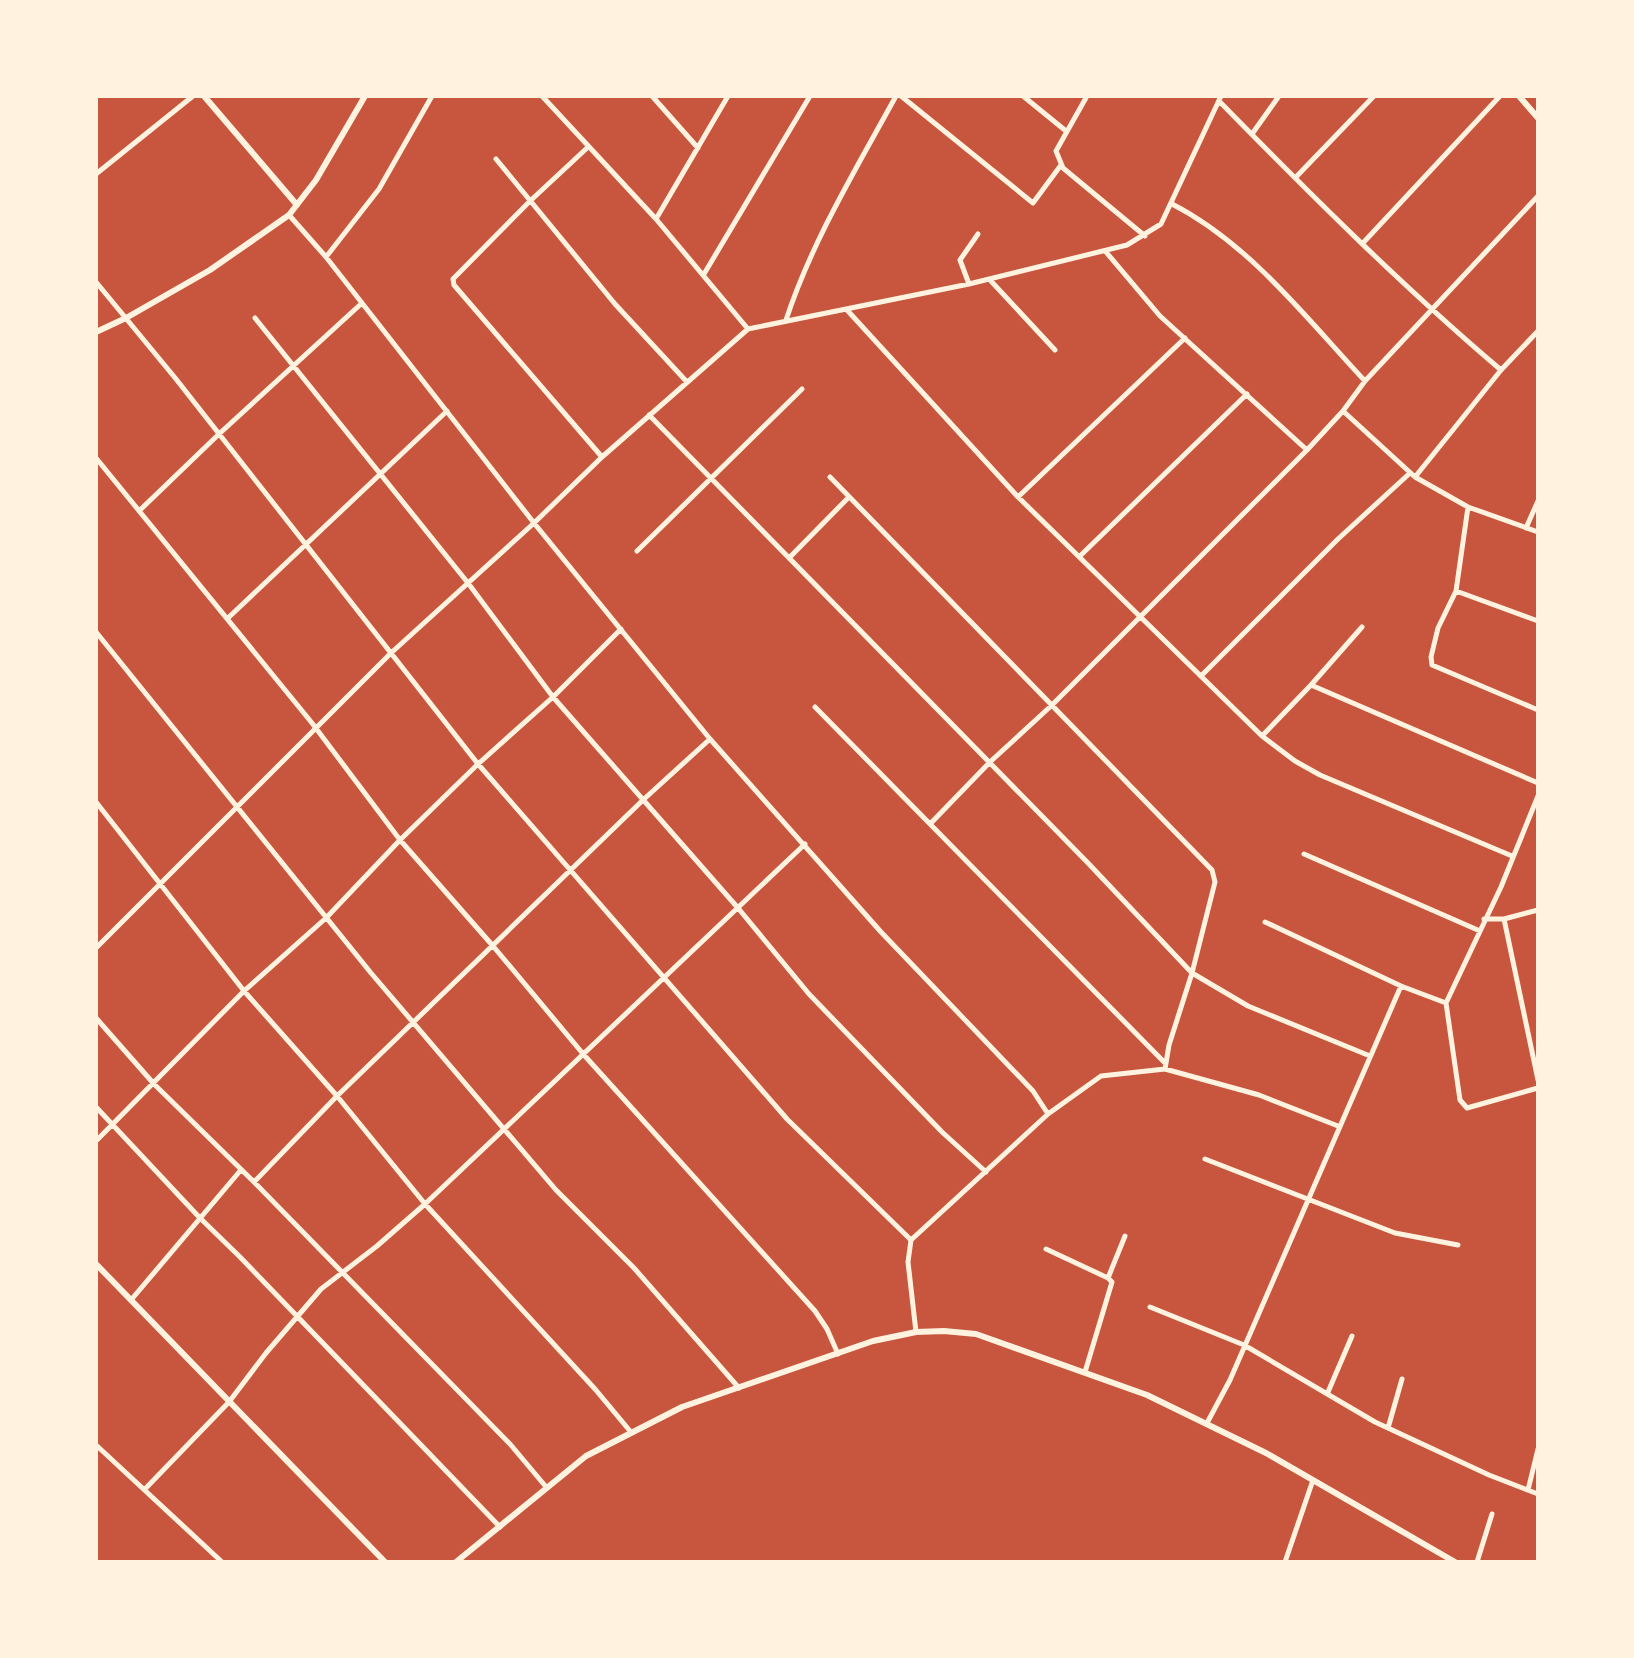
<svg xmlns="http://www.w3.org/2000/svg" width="1634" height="1658" font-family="Jost,sans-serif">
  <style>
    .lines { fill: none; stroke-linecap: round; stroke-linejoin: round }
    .minor { stroke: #fff3e0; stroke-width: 5 }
    .tertiary { stroke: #fff3e0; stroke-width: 6 }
  </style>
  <rect width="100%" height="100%" fill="#c8553d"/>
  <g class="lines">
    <path class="minor" d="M 542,96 L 656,219 L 748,329
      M 652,96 L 698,148
      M 901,96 L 1033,203 L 1061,165
      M 1023,96 L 1066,131
      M 1087,96 L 1056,151 L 1063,168 L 1145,236
      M 1219,101 C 1310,194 1402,286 1501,370
      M 1252,134 L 1279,96
      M 587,148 L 529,202 L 453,279 L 454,285 L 602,457
      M 496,159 L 615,304 L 687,382
      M 96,174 L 193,96
      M 1296,177 L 1374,96
      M 1172,204 C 1250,244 1306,318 1365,381
      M 289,215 L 326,257 L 534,523 L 710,739 L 881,932 L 1033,1091 L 1048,1114
      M 656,219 L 728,96
      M 1362,244 L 1500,96
      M 1106,252 L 1160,316 L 1307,450
      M 326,257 L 379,189 L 432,96
      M 704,274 L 810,96
      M 990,280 L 1055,350
      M 96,282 L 176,379 L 478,764 L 787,1119 L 911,1240
      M 969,284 L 960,260 L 978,234
      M 847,310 L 1018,497 L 1262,736 L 1295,761 L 1320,775 L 1512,856
      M 255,318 L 468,583 L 553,697 L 738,908 L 809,994 L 942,1132 L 986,1172
      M 786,320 C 812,241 856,169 896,96
      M 1343,411 L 1415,477 L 1468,507 L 1538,532
      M 649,415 L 1088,863 L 1192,973 L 1248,1006 L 1370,1056
      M 96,458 L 312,723 L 400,840 L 493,946 L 584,1055 L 815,1311 L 827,1329 L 838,1354
      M 830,477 L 1212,870 L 1215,882 L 1192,973 L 1169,1045 L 1165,1069
      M 1415,477 L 1501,370 L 1538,331
      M 1018,497 L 1185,338
      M 1468,507 L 1456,591 L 1438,628 L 1431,657 L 1432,665 L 1538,710
      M 139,511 L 219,434 L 362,303
      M 1526,528 L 1538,501
      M 637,551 L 802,389
      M 1080,556 L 1247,394
      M 789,558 L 848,498
      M 1456,591 L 1538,621
      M 228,618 L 447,411
      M 96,632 L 371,973 L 556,1190 L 634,1268 L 739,1388
      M 1202,675 L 1338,539 L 1410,473
      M 1311,685 L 1538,783
      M 815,707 L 1164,1062
      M 1262,736 L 1311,685 L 1362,627
      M 96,802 L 244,991 L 337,1096 L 425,1204 L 595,1389 L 630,1431
      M 931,823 L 990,762 L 1051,706 L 1307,450 L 1343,411 L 1365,381 L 1538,196
      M 1304,854 L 1480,931
      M 1484,919 L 1504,919 L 1538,910
      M 1504,919 L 1538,1080
      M 1265,922 L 1401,986 L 1446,1003
      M 96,948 L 391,653 L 534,523 L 602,457 L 748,329 L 969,284 L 1127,245 L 1161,224 L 1221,96
      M 1446,1003 L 1501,887 L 1538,796
      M 1446,1003 L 1460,1100 L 1467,1108 L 1538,1088
      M 96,1018 L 154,1084 L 254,1182 L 510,1444 L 547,1488
      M 96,1107 L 199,1217 L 240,1257 L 500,1527
      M 96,1141 L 244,991 L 326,918 L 400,840 L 478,764 L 553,697 L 621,629
      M 1205,1159 L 1395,1233 L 1458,1245
      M 254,1182 L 337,1096 L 643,800 L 710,739
      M 911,1240 L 1048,1114 L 1101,1076 L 1165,1069 L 1259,1095 L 1338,1126
      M 911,1240 L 908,1262 L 916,1332
      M 1046,1249 L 1108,1278 L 1112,1282 L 1085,1372
      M 1108,1278 L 1125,1236
      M 131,1300 L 240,1171
      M 1150,1307 L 1244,1345 L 1375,1422 L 1489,1475 L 1538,1494
      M 1328,1392 L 1352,1336
      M 1207,1423 L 1230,1380 L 1401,986
      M 1388,1428 L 1402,1379
      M 96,1445 L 222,1562
      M 145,1489 L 229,1402 L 266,1353 L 321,1289 L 377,1246 L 425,1204 L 805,844
      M 1528,1490 L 1538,1449
      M 1285,1562 L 1313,1480
      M 1477,1562 L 1492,1514"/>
    <path class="tertiary" d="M 204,96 L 297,205
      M 1519,96 L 1538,118
      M 96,332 L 126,318 L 210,270 L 289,215 L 316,180 L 365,96
      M 96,1264 L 385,1562
      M 456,1562 L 586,1456 L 682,1407 L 873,1341 L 916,1332 L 944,1331 L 976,1334 L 1147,1395 L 1266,1453 L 1455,1562"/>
  </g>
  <rect width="1634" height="1658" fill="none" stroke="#fff3e0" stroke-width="196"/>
</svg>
